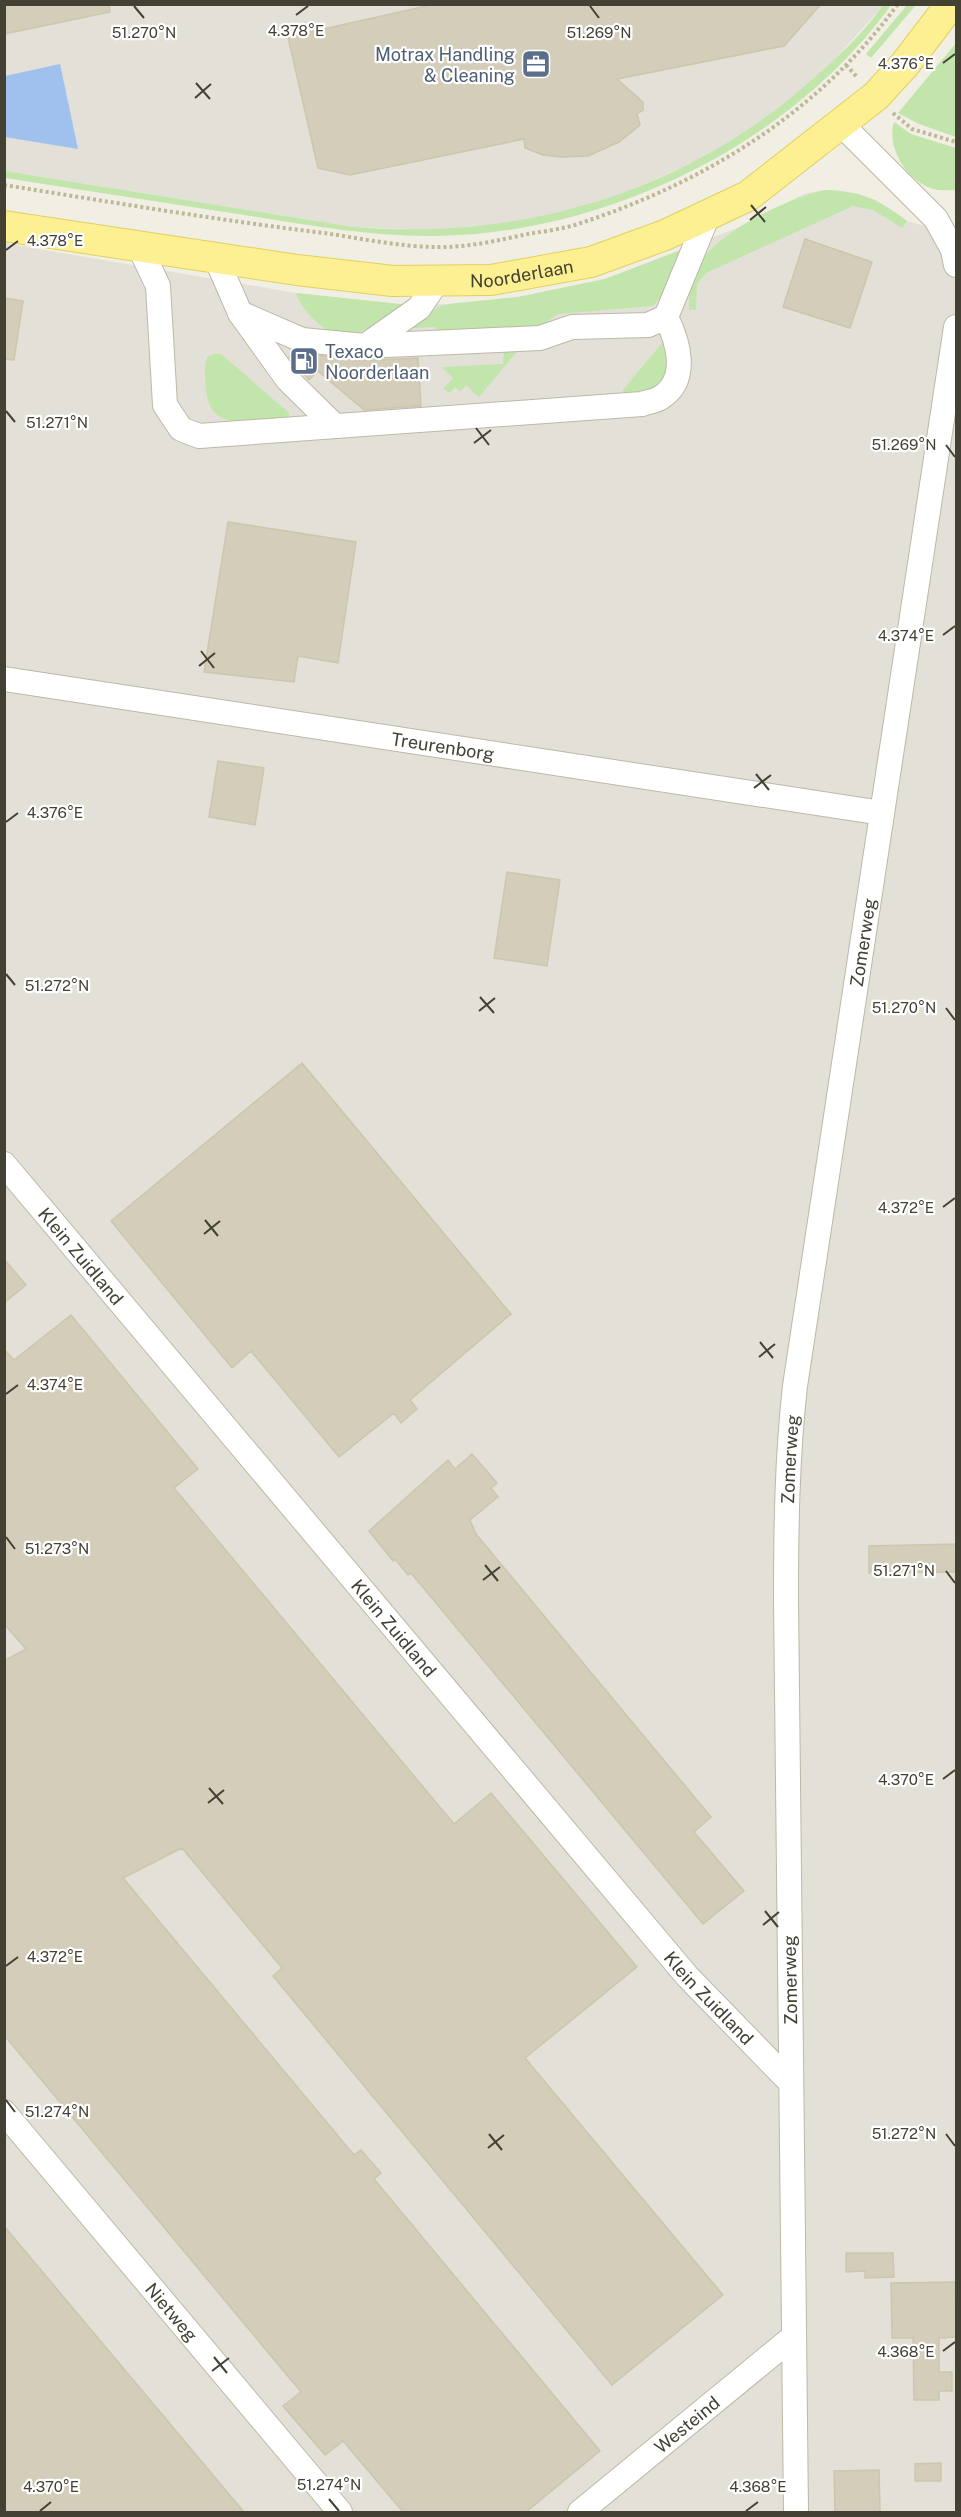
<svg xmlns="http://www.w3.org/2000/svg" width="961" height="2517" font-family="'Public Sans',sans-serif">
  <style>
    .industrial { fill: #e3e0d8 }
    .green { fill: #c2e5ac }
    .water { fill: #a0c0ee }
    .building { fill: #d3cdb9; stroke: #cdc6ac; stroke-width: 1.5 }
    .lines { fill: none; stroke-linecap: round; stroke-linejoin: round }
    .minor-casing { stroke: #bcb9a6; stroke-width: 26 }
    .major-casing { stroke: #e0d062; stroke-width: 32 }
    .path { stroke: #beb798; stroke-width: 4; stroke-dasharray: 3 3; stroke-linecap: butt }
    .minor { stroke: #fff; stroke-width: 24 }
    .major { stroke: #fcf092; stroke-width: 30 }
    .ticks { fill: none; stroke: #434034; stroke-width: 2 }
    .labels { text-anchor: middle; dominant-baseline: central; stroke-width: 4.5; stroke-linejoin: round; paint-order: stroke }
    .service-label { font-size: 18px; fill: #4e5e75; stroke: #fff; text-anchor: end }
    .street-label { font-size: 18px; fill: #434034; stroke: #fff }
    .ticks-label { font-size: 15px; text-anchor: middle; fill: #434034; stroke: #fff; stroke-width: 4.5; stroke-linejoin: round; paint-order: stroke }
  </style>
  <rect width="100%" height="100%" fill="#f1efe3"/>
  <path class="industrial" d="M 4,5 L 884,5 L 832,62 L 798,93 L 751,129 L 695,162 L 626,192 L 579,208 L 503,224 L 435,230 L 354,227 L 5,171 Z
    M 825,190 L 860,194 L 876,200 L 907,221 L 956,235 L 956,2512 L 5,2512 L 4,243 L 296,293 L 409,305 L 449,304 L 518,297 L 605,279 L 737,228 L 804,194 Z"/>
  <path class="green" d="M 884,4 L 891,5 C 791,144 607,234 436,236 C 371,237 308,225 244,215 C 164,203 84,190 5,178 L 5,171 L 354,227 C 524,241 688,192 815,77 C 840,55 865,31 884,4 Z
    M 907,5 L 916,5 L 871,58 L 866,54 Z
    M 956,43 L 956,137 L 919,124 L 898,113 Z
    M 894,122 L 911,134 L 956,148 L 956,190 C 949,190 940,191 933,189 C 907,181 886,148 894,122 Z
    M 825,190 C 858,190 882,201 907,221 L 902,228 L 873,210 L 853,206 L 706,273 L 697,284 L 696,310 L 689,310 C 689,296 689,283 696,269 C 713,233 788,198 825,190 Z
    M 684,249 L 666,290 L 653,306 L 558,314 L 539,327 L 442,334 L 434,327 L 414,328 L 411,325 L 440,306 L 449,304 L 518,297 L 605,279 Z
    M 296,293 L 409,305 L 349,338 C 328,337 302,312 296,293 Z
    M 662,343 L 667,343 C 670,383 666,386 627,395 L 622,391 Z
    M 504,348 L 520,348 L 479,397 L 466,385 L 460,392 L 455,387 L 450,393 L 443,389 L 453,378 L 442,367 L 503,364 Z
    M 214,354 L 221,354 L 289,413 L 290,419 C 258,421 210,435 206,390 C 205,378 204,368 207,357 Z"/>
  <path class="water" d="M 60,64 L 78,149 L 5,137 L 5,76 Z"/>
  <path class="building" d="M 4,4 L 109,4 L 110,12 L 4,34 Z
    M 435,4 L 821,4 L 784,46 L 617,79 L 643,102 L 643,110 L 637,114 L 640,125 L 619,142 L 588,156 L 562,157 L 543,155 L 525,148 L 524,139 L 350,175 L 318,168 L 288,37 Z
    M 805,239 L 872,262 L 850,328 L 783,307 Z
    M 4,298 L 23,301 L 14,360 L 4,359 Z
    M 293,352 L 351,359 L 353,361 L 418,358 L 421,406 L 364,410 L 318,371 L 309,380 L 289,357 Z
    M 228,522 L 356,542 L 338,663 L 298,656 L 294,682 L 204,672 Z
    M 218,761 L 264,768 L 255,825 L 209,817 Z
    M 507,872 L 560,880 L 547,966 L 494,958 Z
    M 302,1063 L 511,1314 L 410,1400 L 417,1409 L 401,1423 L 394,1413 L 339,1457 L 251,1351 L 232,1368 L 111,1221 Z
    M 4,1259 L 26,1285 L 4,1303 Z
    M 71,1315 L 198,1469 L 174,1488 L 454,1824 L 491,1793 L 637,1967 L 525,2058 L 723,2295 L 612,2385 L 273,1976 L 282,1968 L 182,1848 L 123,1878 L 354,2155 L 361,2150 L 381,2173 L 374,2179 L 600,2451 L 526,2512 L 403,2512 L 343,2441 L 325,2455 L 283,2406 L 301,2392 L 4,2035 L 4,1661 L 26,1649 L 4,1624 L 4,1349 L 14,1360 Z
    M 472,1454 L 497,1483 L 491,1488 L 498,1497 L 470,1520 L 476,1534 L 711,1817 L 694,1832 L 744,1891 L 703,1924 L 411,1573 L 408,1575 L 395,1559 L 393,1561 L 369,1531 L 448,1460 L 455,1469 Z
    M 957,1544 L 957,1572 L 869,1573 L 869,1546 Z
    M 4,2226 L 244,2512 L 4,2512 Z
    M 846,2253 L 893,2253 L 894,2277 L 865,2278 L 865,2271 L 846,2272 Z
    M 955,2282 L 956,2337 L 939,2338 L 939,2372 L 952,2372 L 952,2391 L 939,2391 L 939,2400 L 914,2400 L 913,2338 L 892,2338 L 891,2283 Z
    M 941,2463 L 941,2481 L 915,2481 L 915,2464 Z
    M 879,2470 L 880,2512 L 835,2512 L 834,2471 Z"/>
  <g class="lines">
    <g class="minor-casing">
      <g id="minor">
        <path d="M 840,123 L 936,219 L 953,250 L 956,265"/>
        <path d="M 139,246 L 158,286 L 165,405 L 181,429 L 199,436 L 642,404 C 648,402 655,401 660,398 C 690,380 678,341 666,317 L 708,215"/>
        <path d="M 216,258 L 240,313 L 288,380 L 335,426"/>
        <path d="M 240,313 L 302,340 L 365,346 L 540,338 L 572,327 L 648,325 L 666,317"/>
        <path d="M 365,346 L 419,308 L 438,280"/>
        <path id="s1" d="M 4,679 L 882,813"/>
        <path id="s2" d="M 4,1164 L 687,1976 L 791,2083"/>
        <path id="s3" d="M 4,2112 L 340,2512"/>
        <path id="s4" d="M 580,2512 L 793,2337"/>
        <path id="s5" d="M 796,2512 L 786,1599 C 786,1528 787,1457 795,1386 L 956,327"/>
      </g>
    </g>
    <g class="major-casing">
      <g id="major">
        <path id="s6" d="M 4,226 L 297,270 L 393,281 L 491,280 L 591,262 L 665,235 L 748,196 L 876,96 L 906,63 L 951,4"/>
      </g>
    </g>
    <path class="path" d="M 846,65 L 858,78
      M 893,113 L 912,129 L 956,142
      M 4,185 C 111,202 217,220 324,233 C 359,238 401,247 436,247 C 467,248 499,240 528,234 C 545,231 564,229 581,223 C 707,181 818,113 898,4"/>
    <use href="#minor" class="minor"/>
    <use href="#major" class="major"/>
  </g>
  <path class="ticks" d="M 134,6 L 144,18M 590,6 L 599,18M 296,15 L 308,6M 943,63 L 955,54M 196,83 L 210,99M 195,98 L 211,84M 751,205 L 765,222M 750,220 L 766,207M 6,250 L 18,241M 6,411 L 15,422M 476,428 L 489,445M 474,443 L 491,430M 946,445 L 955,457M 943,635 L 955,626M 201,651 L 214,668M 199,666 L 215,653M 756,774 L 769,790M 754,788 L 771,775M 6,822 L 18,813M 6,974 L 15,985M 480,997 L 494,1013M 946,1008 L 955,1020M 479,1011 L 495,998M 943,1207 L 955,1198M 205,1220 L 218,1236M 204,1234 L 220,1221M 760,1342 L 773,1358M 759,1357 L 775,1344M 6,1394 L 18,1385M 6,1537 L 15,1549M 485,1565 L 498,1581M 946,1571 L 955,1583M 483,1580 L 500,1567M 943,1779 L 955,1770M 209,1788 L 223,1804M 208,1803 L 224,1790M 765,1911 L 778,1927M 763,1925 L 779,1912M 6,1966 L 18,1957M 6,2100 L 15,2112M 489,2134 L 502,2150M 946,2134 L 955,2146M 488,2148 L 504,2135M 943,2351 L 955,2342M 214,2357 L 227,2373M 212,2371 L 229,2358M 329,2499 L 339,2511M 40,2511 L 51,2502M 746,2511 L 758,2502"/>
  <defs>
    <g id="office-square" transform="scale(1.5)"><rect x="-9" y="-9" width="18" height="18" rx="4" fill="#5c6f8a" stroke="#fff"/><path d="M-6-3h4V-5.5h4V-3h4V5H-6ZM-1-4.5V-3h2v-1.5ZM-6 0V1H6V0Z" fill="#fff"/></g>
    <g id="fuel-square" transform="scale(1.5)"><rect x="-9" y="-9" width="18" height="18" rx="4" fill="#5c6f8a" stroke="#fff"/><path d="M-5.5-6h7V0h2V4h1.3V-2.5L3-4.5l.8-.8L6-3V5H2.5V1h-1V6h-7ZM-4.2-4.7v3.2H.2V-4.7Z" fill="#fff"/></g>
  </defs>
  <g fill-rule="evenodd">
    <use href="#office-square" x="536" y="64"/>
    <use href="#fuel-square" x="304" y="361"/>
  </g>
  <g class="labels">
    <g class="service-label">
      <text x="515" y="54">Motrax Handling<tspan x="515" dy="21">&amp; Cleaning</tspan></text>
      <text x="325" y="351" text-anchor="start">Texaco<tspan x="325" dy="21">Noorderlaan</tspan></text>
    </g>
    <g class="street-label">
      <text stroke="none"><textPath href="#s6" startOffset="522">Noorderlaan</textPath></text>
      <text stroke="none"><textPath href="#s1" startOffset="444">Treurenborg</textPath></text>
      <text stroke="none"><textPath href="#s5" startOffset="1575">Zomerweg</textPath></text>
      <text stroke="none"><textPath href="#s2" startOffset="120">Klein Zuidland</textPath></text>
      <text stroke="none"><textPath href="#s5" startOffset="1053">Zomerweg</textPath></text>
      <text stroke="none"><textPath href="#s2" startOffset="606">Klein Zuidland</textPath></text>
      <text transform="translate(790 1980) rotate(-91)">Zomerweg</text>
      <text stroke="none"><textPath href="#s2" startOffset="1092">Klein Zuidland</textPath></text>
      <text stroke="none"><textPath href="#s3" startOffset="261">Nietweg</textPath></text>
      <text stroke="none"><textPath href="#s4" startOffset="138">Westeind</textPath></text>
    </g>
  </g>
  <g class="ticks-label">
    <text x="296" y="36">4.378°E</text>
    <text x="144" y="38">51.270°N</text>
    <text x="599" y="38">51.269°N</text>
    <text x="906" y="69">4.376°E</text>
    <text x="55" y="246">4.378°E</text>
    <text x="57" y="428">51.271°N</text>
    <text x="904" y="450">51.269°N</text>
    <text x="906" y="641">4.374°E</text>
    <text x="55" y="818">4.376°E</text>
    <text x="57" y="991">51.272°N</text>
    <text x="904" y="1013">51.270°N</text>
    <text x="906" y="1213">4.372°E</text>
    <text x="55" y="1390">4.374°E</text>
    <text x="57" y="1554">51.273°N</text>
    <text x="904" y="1576">51.271°N</text>
    <text x="906" y="1785">4.370°E</text>
    <text x="55" y="1962">4.372°E</text>
    <text x="57" y="2117">51.274°N</text>
    <text x="904" y="2139">51.272°N</text>
    <text x="906" y="2357">4.368°E</text>
    <text x="329" y="2490">51.274°N</text>
    <text x="51" y="2492">4.370°E</text>
    <text x="758" y="2492">4.368°E</text>
  </g>
  <rect width="961" height="2517" fill="none" stroke="#434034" stroke-width="12"/>
</svg>
